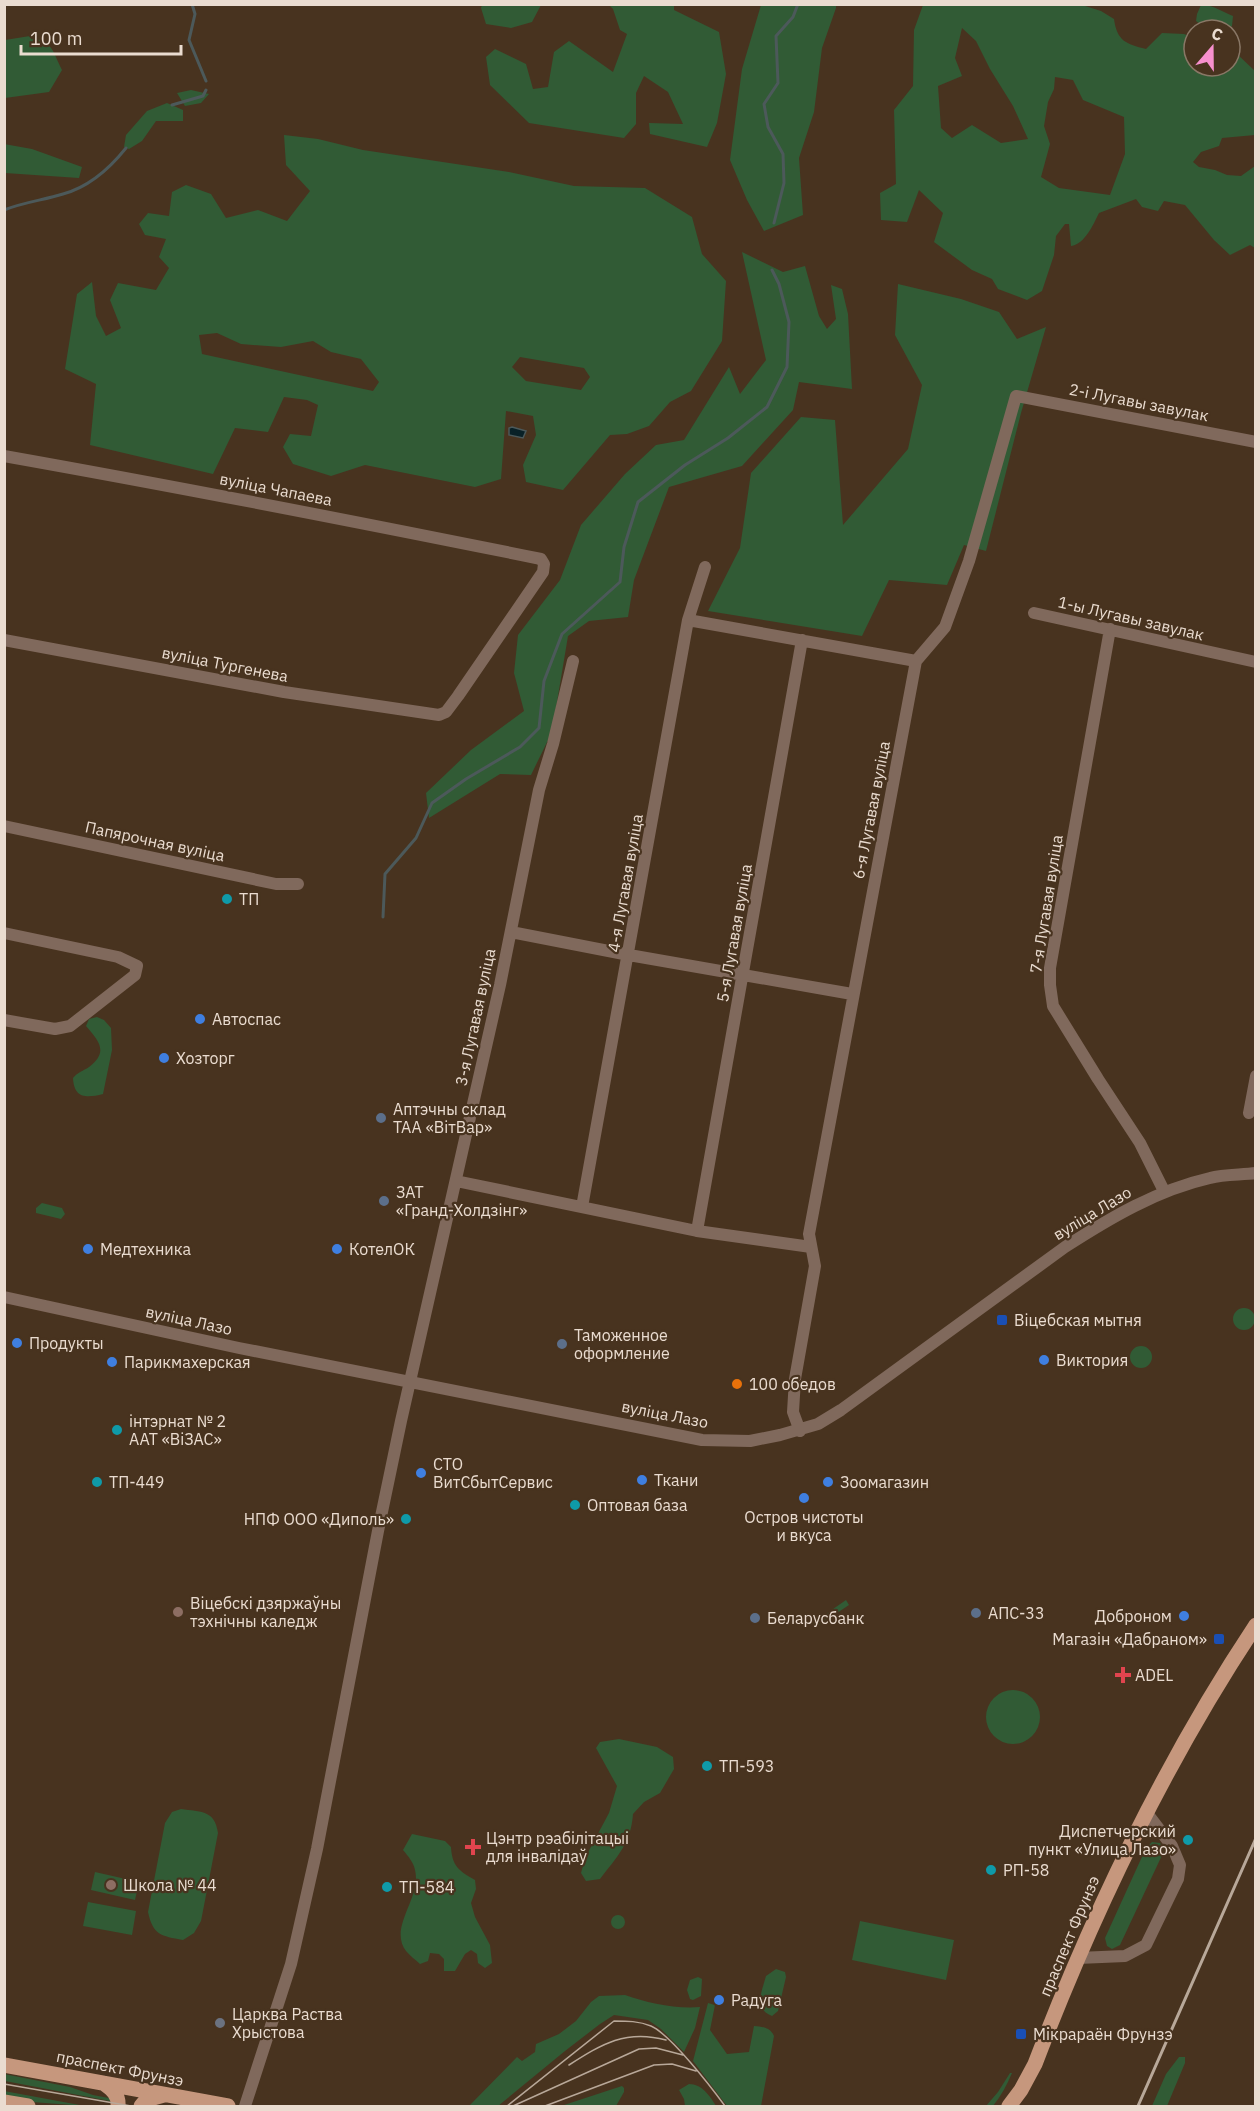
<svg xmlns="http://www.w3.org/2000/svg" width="1260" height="2111" font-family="'IBM Plex Sans',sans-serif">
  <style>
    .green { fill: #315b35; fill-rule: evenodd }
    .water { fill: #092127; stroke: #4c595a; stroke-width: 1.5 }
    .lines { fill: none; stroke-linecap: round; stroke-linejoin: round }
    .stream { stroke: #4c595a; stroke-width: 3 }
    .minor { stroke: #80695c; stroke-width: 12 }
    .major { stroke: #c6977d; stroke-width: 15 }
    .tram { stroke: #b8a899; stroke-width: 1.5 }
    .rail { stroke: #b8a899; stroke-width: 3 }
    .culture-dot { fill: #0f9aa8; stroke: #48331f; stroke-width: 2 }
    .shop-dot { fill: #3f7fe0; stroke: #48331f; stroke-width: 2 }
    .service-dot { fill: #5c6f8a; stroke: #48331f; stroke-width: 2 }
    .transit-dot { fill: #1a4fb4; stroke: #48331f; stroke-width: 2 }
    .food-dot { fill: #e8710a; stroke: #48331f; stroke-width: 2 }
    .education-dot { fill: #8d6e63; stroke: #48331f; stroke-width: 2 }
    .health-dot { fill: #e0444e; stroke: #48331f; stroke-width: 2 }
    .worship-dot { fill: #6b7280; stroke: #48331f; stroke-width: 2 }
    .labels { text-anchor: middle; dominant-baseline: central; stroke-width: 4.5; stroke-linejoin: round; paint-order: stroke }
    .street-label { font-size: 16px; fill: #eadcd0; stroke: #48331f }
    .poi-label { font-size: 16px; fill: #eadcd0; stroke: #48331f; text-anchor: start }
  </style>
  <rect width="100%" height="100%" fill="#48331f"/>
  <path class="green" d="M 482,5 L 482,4 L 541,5 L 532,22 L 511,28 L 486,24 L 481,8 Z
    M 609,5 L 674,5 L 674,10 L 719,32 L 726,74 L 717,123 L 707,147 L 650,134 L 649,123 L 683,124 L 668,92 L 644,76 L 636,93 L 636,124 L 624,138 L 529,123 L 490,85 L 486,57 L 495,49 L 526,64 L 533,89 L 548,87 L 554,52 L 569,41 L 613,72 L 627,34 L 620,30 L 613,9 Z
    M 761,5 L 836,4 L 836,8 L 822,48 L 814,112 L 799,158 L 803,215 L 764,231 L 747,200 L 730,160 L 742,69 Z
    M 923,5 L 1082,5 L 1101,11 L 1114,19 C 1117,41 1126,44 1146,49 L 1162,33 L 1184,34 L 1194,38 L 1194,66 L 1230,66 L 1230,51 L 1237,54 L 1255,71 L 1255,135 L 1222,138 L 1219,146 L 1201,152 L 1193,162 L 1199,167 L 1215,170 L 1227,175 L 1241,176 L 1255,166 L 1255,248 L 1250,245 L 1230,255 L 1214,240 L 1185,205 L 1164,201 L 1158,211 L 1142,207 L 1136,199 L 1099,213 C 1093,225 1085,244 1071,246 L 1069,224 L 1065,224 L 1056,236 L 1054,255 L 1042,291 L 1027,300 L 998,289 L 992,279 L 972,270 L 934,242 L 943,213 L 919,190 L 907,222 L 881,220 L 880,193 L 896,184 L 894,110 L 913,86 L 914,30 ZM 962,28 L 976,41 L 990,69 L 1013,106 L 1028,139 L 1001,143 L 972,125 L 952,138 L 941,128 L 938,86 L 962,76 L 955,58 ZM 1055,77 L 1073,80 L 1083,100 L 1124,117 L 1125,154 L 1110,195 L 1059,188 L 1041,177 L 1050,144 L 1044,126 L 1048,102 L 1054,89 Z
    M 1201,5 C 1212,4 1223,12 1233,16 L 1232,26 C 1219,34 1207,30 1196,21 L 1197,14 Z
    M 30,36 C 55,45 51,48 62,70 L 49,92 L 5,98 L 5,40 Z
    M 191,90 L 209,94 L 201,103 L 185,106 L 177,93 Z
    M 167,103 L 183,110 L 183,121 L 156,121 L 142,141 L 129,149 L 124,147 L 126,135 L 147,111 Z
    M 284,135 L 318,139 L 363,150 L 509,172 L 574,186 L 645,188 L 692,217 L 702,254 L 726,281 L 722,341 L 691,391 L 670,402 L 649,426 L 627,434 L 610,435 L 563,490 L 526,482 L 523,465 L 536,435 L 533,416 L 506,411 L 501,479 L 475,487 L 365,465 L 331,476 L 293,464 L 283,447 L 290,434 L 311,436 L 318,405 L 307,400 L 284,397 L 268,432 L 235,428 L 213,474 L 90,445 L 96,384 L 65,369 L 77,294 L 92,282 L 96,316 L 106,336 L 121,328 L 110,300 L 118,283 L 156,290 L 169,268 L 159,257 L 166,239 L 145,235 L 139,224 L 148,213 L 169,216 L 172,192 L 186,185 L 211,194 L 226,218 L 258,210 L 287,221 L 310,191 L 286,165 ZM 217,333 L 241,344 L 281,347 L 313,341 L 331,352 L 361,359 L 379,382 L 373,391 L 202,354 L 199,335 ZM 520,357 L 584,368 L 590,377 L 581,390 L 526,381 L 512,367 Z
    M 4,144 L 32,149 L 82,167 L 79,178 L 5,173 Z
    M 742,252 L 783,272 L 805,266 L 819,316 L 827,329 L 836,319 L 831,285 L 842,289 L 848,314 L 852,389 L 799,382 L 793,410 L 742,466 L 669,487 L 634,580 L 628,617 L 589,621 L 568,636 L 552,732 L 531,775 L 500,774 L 429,818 L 426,793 L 471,750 L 524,711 L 514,673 L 518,635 L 560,580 L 581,525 L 625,474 L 656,445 L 684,440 L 729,367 L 740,394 L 766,360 Z
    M 898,284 L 961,299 L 999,312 L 1017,339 L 1046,327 L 1021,413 L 986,551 L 964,545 L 947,585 L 889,580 L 862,636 L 708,611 L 740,548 L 751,473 L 801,417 L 835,420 L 843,525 L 908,449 L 922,385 L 895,335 Z
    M 97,1017 L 104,1020 L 111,1028 L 112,1050 L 103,1094 C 87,1098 74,1099 73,1078 C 78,1072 83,1071 89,1067 C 109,1052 99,1041 86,1026 L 89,1019 Z
    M 42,1203 L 62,1208 L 65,1214 L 61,1219 L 36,1213 L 36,1208 Z
    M1233 1319a11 11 0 1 1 22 0a11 11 0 1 1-22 0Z
    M1130 1357a11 11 0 1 1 22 0a11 11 0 1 1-22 0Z
    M 846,1600 L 849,1605 L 816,1627 L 813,1623 Z
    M986 1717a27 27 0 1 1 54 0a27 27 0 1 1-54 0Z
    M 619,1739 L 657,1747 L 673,1757 L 674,1769 L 660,1793 L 644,1802 L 633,1814 C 631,1843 617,1857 600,1879 L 586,1881 L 581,1873 L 585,1858 L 609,1813 L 617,1786 L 596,1748 L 600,1742 Z
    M 181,1809 C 201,1812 215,1810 218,1833 L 201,1921 L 194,1933 L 183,1940 C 161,1936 153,1935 148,1912 L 165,1823 L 172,1812 Z
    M 412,1834 L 445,1841 L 451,1847 C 452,1866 459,1871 475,1880 L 476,1889 L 471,1903 L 475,1917 L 490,1945 L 492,1963 L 485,1968 L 478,1963 L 477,1954 L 471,1950 L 465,1954 L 455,1971 L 444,1971 L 444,1959 L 439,1954 L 430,1953 L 428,1961 L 420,1964 C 416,1960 410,1956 406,1951 C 388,1927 422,1898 415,1870 C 414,1863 408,1856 403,1850 Z
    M 1152,1842 L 1160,1843 L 1164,1851 L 1120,1945 L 1112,1949 L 1107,1946 L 1105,1938 L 1146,1848 Z
    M 95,1872 L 139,1882 L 135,1900 L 91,1890 Z
    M 88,1902 L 136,1911 L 132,1935 L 83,1926 Z
    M611 1922a7 7 0 1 1 14 0a7 7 0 1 1-14 0Z
    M 860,1921 L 954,1940 L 946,1980 L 852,1960 Z
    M 776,1969 L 785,1972 L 786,1977 L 778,2011 L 772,2016 C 753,2009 762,1991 766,1976 Z
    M 698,1977 L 702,1979 L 701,1996 L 693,2000 L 690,1999 L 687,1990 L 690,1980 Z
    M 625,1995 C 647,2003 675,2009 700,2007 L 695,2028 L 684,2052 L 661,2029 L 648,2020 L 614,2015 L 600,2024 L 565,2051 L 498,2106 L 469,2106 L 517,2057 L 522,2061 L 535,2052 L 536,2044 L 559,2034 L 576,2021 L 591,2002 L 599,1996 Z
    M 708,2003 L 715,2005 L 710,2030 L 727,2054 L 749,2052 L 754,2026 C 763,2027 770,2027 774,2036 L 761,2106 L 727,2106 L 693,2061 Z
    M 1179,2057 L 1185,2057 L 1185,2063 L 1167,2106 L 1152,2106 L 1166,2074 Z
    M 1010,2073 L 1012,2073 C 1007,2085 1001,2096 993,2106 L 986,2106 L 998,2092 Z
    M 4,2074 L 70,2087 L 93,2095 L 114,2099 L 115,2102 L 5,2081 Z
    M 689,2084 C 702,2084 710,2096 716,2106 L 685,2106 L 684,2099 L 679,2090 Z
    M 622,2086 L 624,2088 L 624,2092 L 616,2106 L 561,2106 Z
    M 4,2091 L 85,2106 L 32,2102 L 5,2097 Z"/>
  <path class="water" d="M 512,427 L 526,431 L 523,438 L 509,435 L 509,428 Z"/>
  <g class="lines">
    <path class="stream" d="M 192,4 L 195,14 L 189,40 L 206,81
      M 172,105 L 203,96 L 206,90
      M 4,210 C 24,202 44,200 63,194 C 89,187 110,168 126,148
      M 774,223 L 784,183 L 783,154 L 768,127 L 764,104 L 778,83 L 776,36 L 793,17 L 798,4
      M 383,917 L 385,874 L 416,838 L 432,803 L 466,779 L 520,747 L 539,728 L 544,681 L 562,634 L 620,582 L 624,547 L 638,502 L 685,465 L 728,438 L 767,407 L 787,367 L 789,322 L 779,284 L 772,270"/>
    <path class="minor" d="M 4,456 C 184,488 363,523 541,559 L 544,564 L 543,572 L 458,696 L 446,712 L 439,715 L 284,692 L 4,640
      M 1034,613 L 1256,662
      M 688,620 L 916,661
      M 1110,629 L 1050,968 L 1050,985 L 1053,1006 L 1098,1079 L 1140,1143 L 1164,1191
      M 4,826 L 276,884 L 298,884
      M 511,932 L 629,955 L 852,994
      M 4,933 L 118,957 L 137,966 L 135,975 L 70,1026 L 55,1029 L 4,1020
      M 1249,1113 L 1256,1076
      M 456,1181 L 697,1231 L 811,1247
      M 582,1207 L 688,620 L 705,567
      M 697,1231 L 802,640
      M 4,1297 L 239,1348 L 702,1440 L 750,1441 L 780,1435 L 818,1424 L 841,1410 L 1065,1247 C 1110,1218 1157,1190 1210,1178 C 1224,1174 1241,1175 1256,1173
      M 800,1431 L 793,1412 L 795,1379 L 815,1266 L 809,1234 L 916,661 L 945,627 L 969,561 L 1016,396 L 1256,442
      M 1078,1958 L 1125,1956 L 1146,1945 L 1178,1879 L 1180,1865 L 1172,1846 L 1146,1812
      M 245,2106 L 291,1964 L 317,1849 L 378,1531 L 401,1421 L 500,985 L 539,790 L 553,744 L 573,661"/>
    <path class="major" d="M 4,2065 L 228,2106
      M 103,2083 C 112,2089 119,2095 118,2106
      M 4,2102 L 28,2106
      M 141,2106 L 146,2100 L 164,2095
      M 1009,2106 L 1021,2090 L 1035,2064 C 1094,1910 1165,1762 1256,1625"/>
    <path class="tram" d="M 569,2065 C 602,2044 626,2029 666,2040
      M 4,2084 L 131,2106
      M 507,2106 L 614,2021 C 627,2021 639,2021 651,2026 C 671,2035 711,2087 725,2106
      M 513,2106 L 639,2049 L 656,2048 L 683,2055
      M 545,2106 L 654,2065 L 672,2064 L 696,2071"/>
    <path class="rail" d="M 1138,2106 L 1256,1838"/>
  </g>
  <g class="culture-dot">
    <circle cx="227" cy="899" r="6"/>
    <circle cx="117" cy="1430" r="6"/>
    <circle cx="97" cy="1482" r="6"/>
    <circle cx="575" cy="1505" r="6"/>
    <circle cx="406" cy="1519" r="6"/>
    <circle cx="707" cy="1766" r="6"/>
    <circle cx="1188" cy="1840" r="6"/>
    <circle cx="991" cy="1870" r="6"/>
    <circle cx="387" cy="1887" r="6"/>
  </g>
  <g class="shop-dot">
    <circle cx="200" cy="1019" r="6"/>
    <circle cx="164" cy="1058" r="6"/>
    <circle cx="88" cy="1249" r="6"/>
    <circle cx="337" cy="1249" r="6"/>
    <circle cx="17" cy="1343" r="6"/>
    <circle cx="1044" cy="1360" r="6"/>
    <circle cx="112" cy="1362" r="6"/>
    <circle cx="421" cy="1473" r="6"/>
    <circle cx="642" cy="1480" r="6"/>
    <circle cx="828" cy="1482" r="6"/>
    <circle cx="804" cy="1498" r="6"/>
    <circle cx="1184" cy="1616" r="6"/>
    <circle cx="719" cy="2000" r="6"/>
  </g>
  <g class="service-dot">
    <circle cx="381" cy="1118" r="6"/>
    <circle cx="384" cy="1201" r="6"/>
    <circle cx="562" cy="1344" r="6"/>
    <circle cx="976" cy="1613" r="6"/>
    <circle cx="755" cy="1618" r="6"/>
  </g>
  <g class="transit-dot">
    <rect x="996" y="1314" width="12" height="12" rx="3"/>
    <rect x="1213" y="1633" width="12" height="12" rx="3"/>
    <rect x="1015" y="2028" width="12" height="12" rx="3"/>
  </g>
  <circle class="food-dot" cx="737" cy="1384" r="6"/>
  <g class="education-dot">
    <circle cx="178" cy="1612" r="6"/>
    <circle cx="111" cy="1885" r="6"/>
  </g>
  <g class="health-dot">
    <path d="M1120 1666h6v6h6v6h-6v6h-6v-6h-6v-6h6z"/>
    <path d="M470 1838h6v6h6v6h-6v6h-6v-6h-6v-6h6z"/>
  </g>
  <circle class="worship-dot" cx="220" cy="2023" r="6"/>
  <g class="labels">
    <g class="street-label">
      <text transform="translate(1139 402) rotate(11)">2-і Лугавы завулак</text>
      <text transform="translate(276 489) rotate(11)">вуліца Чапаева</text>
      <text transform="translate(1131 618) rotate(13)">1-ы Лугавы завулак</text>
      <text transform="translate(225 664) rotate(11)">вуліца Тургенева</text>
      <text transform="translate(871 810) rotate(-79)">6-я Лугавая вуліца</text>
      <text transform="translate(155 841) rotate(12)">Папярочная вуліца</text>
      <text transform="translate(625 883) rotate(-80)">4-я Лугавая вуліца</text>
      <text transform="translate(1046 904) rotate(-81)">7-я Лугавая вуліца</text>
      <text transform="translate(734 933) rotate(-80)">5-я Лугавая вуліца</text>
      <text transform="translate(475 1017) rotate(-78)">3-я Лугавая вуліца</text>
      <text transform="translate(1092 1213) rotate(-31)">вуліца Лазо</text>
      <text transform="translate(189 1320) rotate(12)">вуліца Лазо</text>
      <text transform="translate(665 1414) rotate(11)">вуліца Лазо</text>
      <text transform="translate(1069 1936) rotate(-67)">праспект Фрунзэ</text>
      <text transform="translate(120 2068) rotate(11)">праспект Фрунзэ</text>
    </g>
    <g class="poi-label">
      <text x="239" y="899">ТП</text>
      <text x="212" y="1019">Автоспас</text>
      <text x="176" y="1058">Хозторг</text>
      <text x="393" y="1109">Аптэчны склад<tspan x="393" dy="18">ТАА «ВітВар»</tspan></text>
      <text x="396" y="1192">ЗАТ<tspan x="396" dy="18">«Гранд-Холдзінг»</tspan></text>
      <text x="100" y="1249">Медтехника</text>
      <text x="349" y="1249">КотелОК</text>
      <text x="1014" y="1320">Віцебская мытня</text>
      <text x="574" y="1335">Таможенное<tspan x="574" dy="18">оформление</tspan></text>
      <text x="29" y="1343">Продукты</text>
      <text x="1056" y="1360">Виктория</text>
      <text x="124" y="1362">Парикмахерская</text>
      <text x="749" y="1384">100 обедов</text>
      <text x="129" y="1421">інтэрнат № 2<tspan x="129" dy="18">ААТ «ВіЗАС»</tspan></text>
      <text x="433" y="1464">СТО<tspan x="433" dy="18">ВитСбытСервис</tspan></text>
      <text x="654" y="1480">Ткани</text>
      <text x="109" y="1482">ТП-449</text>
      <text x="840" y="1482">Зоомагазин</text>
      <text x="587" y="1505">Оптовая база</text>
      <text x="804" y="1517" text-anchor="middle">Остров чистоты<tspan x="804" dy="18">и вкуса</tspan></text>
      <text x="394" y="1519" text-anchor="end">НПФ ООО «Диполь»</text>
      <text x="190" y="1603">Віцебскі дзяржаўны<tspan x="190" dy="18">тэхнічны каледж</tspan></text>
      <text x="988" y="1613">АПС-33</text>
      <text x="1172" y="1616" text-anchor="end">Доброном</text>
      <text x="767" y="1618">Беларусбанк</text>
      <text x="1207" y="1639" text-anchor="end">Магазін «Дабраном»</text>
      <text x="1135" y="1675">ADEL</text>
      <text x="719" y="1766">ТП-593</text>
      <text x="1176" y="1831" text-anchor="end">Диспетчерский<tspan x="1176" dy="18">пункт «Улица Лазо»</tspan></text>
      <text x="486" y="1838">Цэнтр рэабілітацыі<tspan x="486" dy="18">для інвалідаў</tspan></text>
      <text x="1003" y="1870">РП-58</text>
      <text x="123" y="1885">Школа № 44</text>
      <text x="399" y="1887">ТП-584</text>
      <text x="731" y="2000">Радуга</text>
      <text x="232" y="2014">Царква Раства<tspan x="232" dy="18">Хрыстова</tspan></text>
      <text x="1033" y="2034">Мікрараён Фрунзэ</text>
    </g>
  </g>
  <rect width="1260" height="2111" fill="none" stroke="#eadcd0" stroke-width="12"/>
  <g transform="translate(1212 48) rotate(20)"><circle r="28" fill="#48331f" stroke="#897766" stroke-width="1.5"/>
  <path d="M0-4.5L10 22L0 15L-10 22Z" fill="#f790ce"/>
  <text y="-9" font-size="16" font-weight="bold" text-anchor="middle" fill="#eadcd0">С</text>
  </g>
  <path d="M21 45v9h160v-9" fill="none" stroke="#eadcd0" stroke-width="3"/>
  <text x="30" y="45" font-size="18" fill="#eadcd0" stroke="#48331f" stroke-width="4.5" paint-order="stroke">100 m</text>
</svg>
